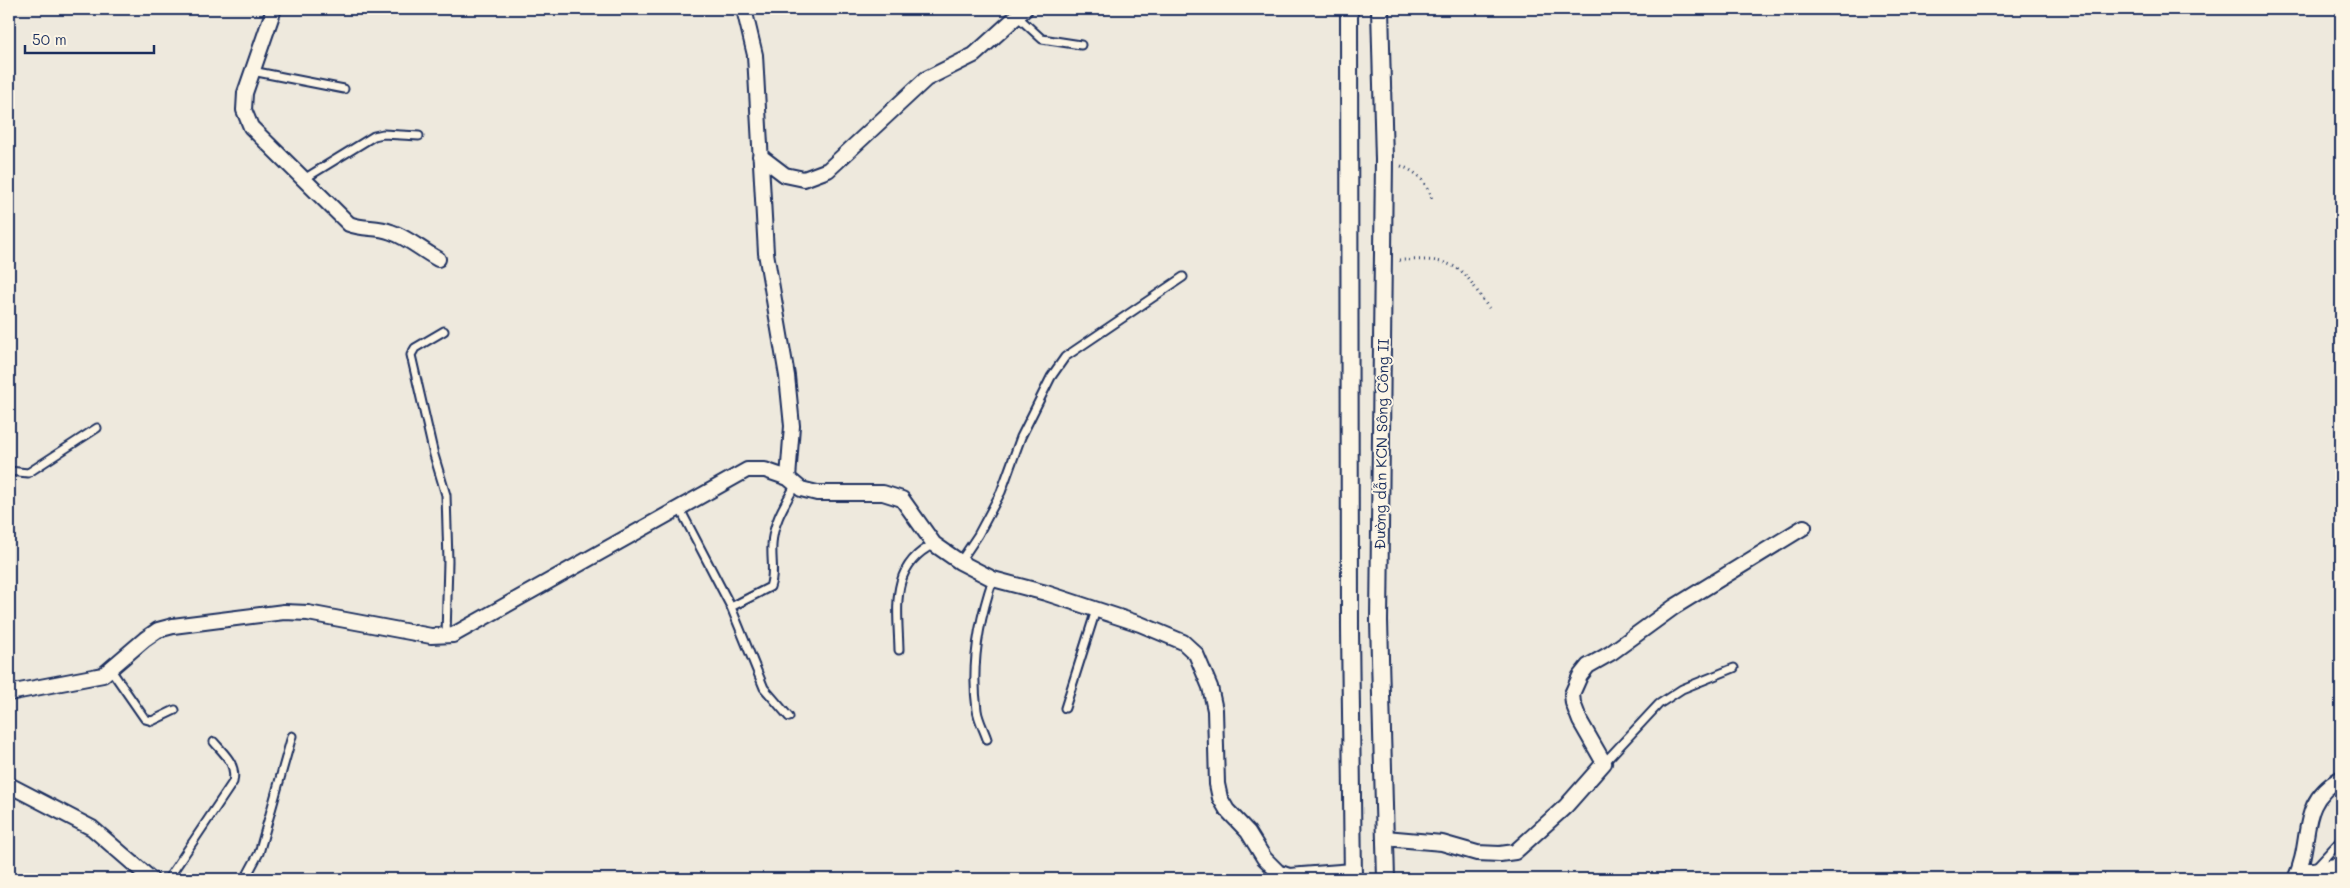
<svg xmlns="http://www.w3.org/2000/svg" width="2350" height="888" font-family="Mali,sans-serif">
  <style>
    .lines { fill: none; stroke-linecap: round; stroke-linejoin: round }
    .service-casing { stroke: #1b2f5e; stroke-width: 11 }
    .minor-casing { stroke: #1b2f5e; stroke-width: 18 }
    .tertiary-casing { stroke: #1b2f5e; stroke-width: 20 }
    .path { stroke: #1b2f5e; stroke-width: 3; stroke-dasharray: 1 4; stroke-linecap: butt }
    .service { stroke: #fcf5e5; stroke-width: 7 }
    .minor { stroke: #fcf5e5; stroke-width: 14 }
    .tertiary { stroke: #fcf5e5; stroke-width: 16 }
    .labels { text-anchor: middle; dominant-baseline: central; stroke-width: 4; stroke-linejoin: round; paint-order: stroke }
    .street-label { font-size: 15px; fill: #1b2f5e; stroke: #fcf5e5 }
  </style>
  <rect width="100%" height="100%" fill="#eee9dd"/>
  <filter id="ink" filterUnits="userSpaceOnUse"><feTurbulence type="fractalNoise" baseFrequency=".02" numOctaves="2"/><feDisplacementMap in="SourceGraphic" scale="10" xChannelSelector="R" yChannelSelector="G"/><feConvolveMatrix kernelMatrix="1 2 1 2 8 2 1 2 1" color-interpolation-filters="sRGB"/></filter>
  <g filter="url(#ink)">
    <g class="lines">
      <g class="service-casing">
        <path id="service" d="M 1018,17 L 1042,39 L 1081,45
          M 252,71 L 344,89
          M 304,179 L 374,136 L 383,134 L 419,136
          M 444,331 L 415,348 L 411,355 L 434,455 L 446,495 L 448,561 L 446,636
          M 9,471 L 28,473 L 97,428
          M 680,509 L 731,607 L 764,688 L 789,717
          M 960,562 L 978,535 L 1001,492 L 1021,437 L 1051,377 L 1065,357 L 1183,277
          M 731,607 L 770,587 C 775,574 771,560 772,545 C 773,522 785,504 796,484
          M 899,650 C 898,608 889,566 934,544
          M 111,670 L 145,719 L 152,721 L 175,710
          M 1065,708 L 1096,610
          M 987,739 C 984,730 978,719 977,710 C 971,667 979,620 993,579
          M 1604,763 L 1659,704 L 1682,689 L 1734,668
          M 2316,867 L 2341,840
          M 168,879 L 233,782 C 237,764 225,755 214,742
          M 245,879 L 259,853 L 292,736"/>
      </g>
      <g class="minor-casing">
        <path id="minor" d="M 274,9 L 245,93 L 244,110 L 251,127 L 349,224 C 365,230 376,226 391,232 C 407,237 423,251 438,259
          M 744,9 L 755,55 L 766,253 L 787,376 L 792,426 L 788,478
          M 760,156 L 785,175 L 804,179 L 828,170 L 926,79 L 974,55 L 1025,9
          M 9,693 L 103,675 L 145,639 L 158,630 L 173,626 L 284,612 L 308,613 L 431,636 L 453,635 L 747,470 L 765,470 L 788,478 L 801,489 L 817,493 L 883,493 L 902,499 L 934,544 L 960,562 L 993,579 L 1046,593 L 1140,624 L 1183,642 L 1196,654 L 1210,687 L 1215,710 L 1217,784 L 1220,798 L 1227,810 L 1248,832 L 1264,858 L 1278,872 L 1289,876 L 1353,871
          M 9,785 L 92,828 L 151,879
          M 1385,838 L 1442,843 L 1477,853 L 1500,854 L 1515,852 L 1566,806 L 1604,763 L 1580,721 L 1573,703 L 1572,694 L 1580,676 L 1588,666 L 1611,653 L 1674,607 L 1804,527
          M 2300,869 L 2313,870 L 2341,865
          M 2295,879 C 2314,840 2296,804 2341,778"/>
      </g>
      <g class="tertiary-casing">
        <path id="tertiary" d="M 1349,9 L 1350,629 L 1353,879
          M 1380,9 L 1384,160 L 1379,621 L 1386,879"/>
      </g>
      <path class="path" d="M 1401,166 C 1419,173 1425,181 1432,199
        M 1399,260 C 1420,260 1446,257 1463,273 C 1473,282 1480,297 1489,308"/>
      <use href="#service" class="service"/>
      <use href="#minor" class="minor"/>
      <use href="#tertiary" class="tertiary"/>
    </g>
  </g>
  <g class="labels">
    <g class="street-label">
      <text transform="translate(1381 444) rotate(-89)">Đường dẫn KCN Sông Công II</text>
    </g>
  </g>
  <rect width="2350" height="888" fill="none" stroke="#fcf5e5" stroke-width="30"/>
  <rect x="15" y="15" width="2320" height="858" fill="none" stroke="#1b2f5e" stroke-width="2" filter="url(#ink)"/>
  <path d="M25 45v8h129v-8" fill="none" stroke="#1b2f5e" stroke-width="2.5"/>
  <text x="32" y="45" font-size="15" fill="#1b2f5e" stroke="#fcf5e5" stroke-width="4" paint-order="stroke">50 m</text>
</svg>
